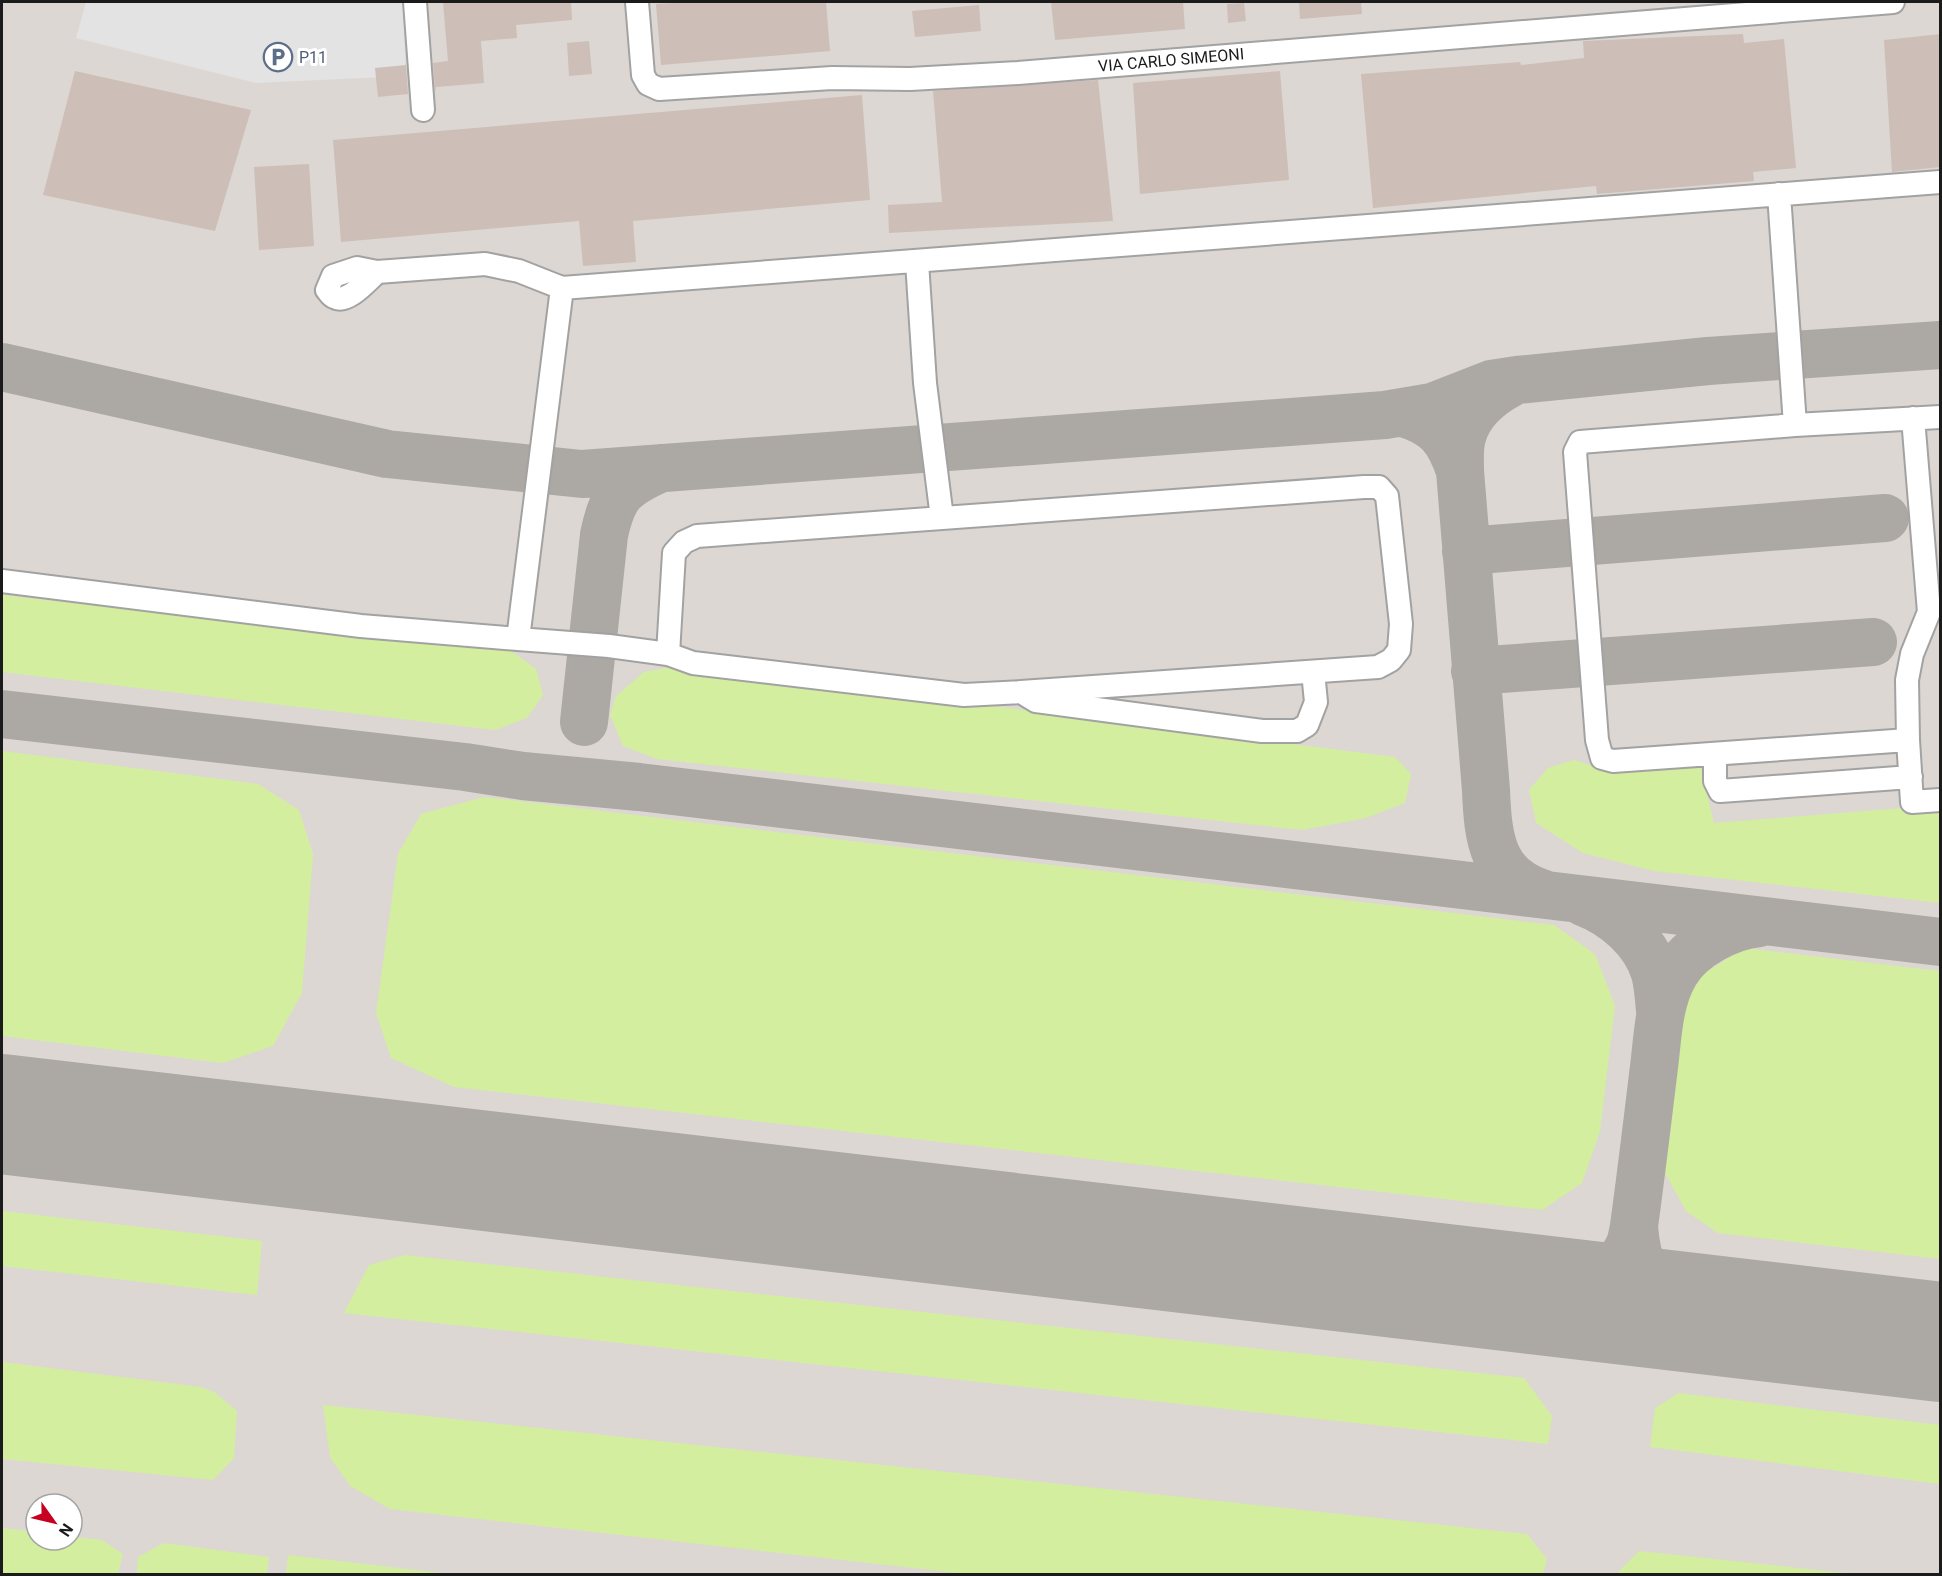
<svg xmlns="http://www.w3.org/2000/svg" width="1942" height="1576" font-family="Roboto,sans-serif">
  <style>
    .airport { fill: #dcd7d2; fill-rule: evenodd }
    .grass { fill: #d4ee9f }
    .parking { fill: #e3e3e3 }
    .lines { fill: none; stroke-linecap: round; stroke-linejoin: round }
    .taxiway { stroke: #aca8a4; stroke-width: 48 }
    .runway { stroke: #aca8a4; stroke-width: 120 }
    .building { fill: #cebeb8 }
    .minor-casing { stroke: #a2a2a2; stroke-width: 26 }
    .minor { stroke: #fff; stroke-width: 22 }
    .labels { text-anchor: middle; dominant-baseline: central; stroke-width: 6; stroke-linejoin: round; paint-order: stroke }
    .service-label { font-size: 16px; fill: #4e5e75; stroke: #fff; text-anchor: start }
    .street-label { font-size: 16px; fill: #1b1b1b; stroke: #fff }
  </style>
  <rect width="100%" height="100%" fill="#eee7df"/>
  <path class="airport" d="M 2,2 L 1940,2 L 1940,1574 L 2,1574 ZM 36,1504 L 72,1504 L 72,1540 L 36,1540 Z"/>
  <path class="grass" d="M 2,595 L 511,651 L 536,669 L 543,695 L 527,718 L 495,730 L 2,672 Z
    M 677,666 L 1395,757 L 1411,774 L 1405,803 L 1366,818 L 1302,830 L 657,759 L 623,746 L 610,715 L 616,696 L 644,672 Z
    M 2,751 L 258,784 L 299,810 L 313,854 L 302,993 L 273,1046 L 223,1063 L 2,1036 Z
    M 1574,760 L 1599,768 L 1699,761 L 1714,823 L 1940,805 L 1940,903 L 1654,871 L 1583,853 L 1536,823 L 1529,790 L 1548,768 Z
    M 484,797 L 1554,925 L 1595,954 L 1615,1006 L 1600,1131 L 1582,1183 L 1542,1210 L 454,1087 L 391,1058 L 376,1013 L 398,854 L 421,814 Z
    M 1744,948 L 1940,971 L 1940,1259 L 1718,1233 L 1686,1211 L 1664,1171 L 1676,1018 L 1703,974 Z
    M 2,1211 L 262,1241 L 257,1295 L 2,1266 Z
    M 405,1255 L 1524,1378 L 1552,1416 L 1548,1444 L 344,1313 L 369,1265 Z
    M 2,1362 L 201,1387 L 214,1392 L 237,1411 L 234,1458 L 213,1480 L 2,1459 Z
    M 1679,1393 L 1940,1425 L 1940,1484 L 1650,1447 L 1655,1408 Z
    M 323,1405 L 1527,1534 L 1547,1559 L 1543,1574 L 967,1574 L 390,1509 L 350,1486 L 330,1457 Z
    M 2,1528 L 36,1532 L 36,1540 L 72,1540 L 72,1537 L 102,1540 L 123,1554 L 118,1574 L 2,1574 Z
    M 164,1543 L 269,1557 L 267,1574 L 137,1574 L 138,1557 Z
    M 1639,1551 L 1854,1574 L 1619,1574 L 1620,1570 Z
    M 288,1555 L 450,1574 L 286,1574 Z"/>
  <path class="parking" d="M 86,2 L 403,2 L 406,76 L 256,83 L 76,38 Z"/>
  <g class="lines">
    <path class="taxiway" d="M 2,367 L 387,454 L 582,474 L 1385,415 L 1432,407 L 1491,384 L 1517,380 L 1708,361 L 1940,345
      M 1403,413 C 1437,423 1449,438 1460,471 C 1460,460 1459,447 1462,437 C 1468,413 1488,395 1509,384
      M 1460,471 L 1486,790 C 1488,840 1492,879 1547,895
      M 1466,551 L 1885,518
      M 1475,671 L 1873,642
      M 2,714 L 465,767 L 523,776 L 639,787 L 1940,942
      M 584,722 L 604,535 C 613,493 623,485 661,468
      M 1583,902 C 1615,914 1645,940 1655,973 C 1658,985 1659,998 1660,1011
      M 1541,1296 C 1550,1295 1560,1295 1569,1293 C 1592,1287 1621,1267 1630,1244 C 1632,1238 1633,1232 1634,1226
      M 1706,1315 C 1656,1297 1638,1282 1634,1226 C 1641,1175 1647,1125 1653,1075 C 1658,1040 1657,1004 1675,973 C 1691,946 1729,926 1759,923"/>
    <path class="runway" d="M 2,1114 L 1940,1342"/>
  </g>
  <path class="building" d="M 443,2 L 571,2 L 572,20 L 516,25 L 517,38 L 481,41 L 484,83 L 436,87 L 435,92 L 433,63 L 448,61 Z
    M 690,2 L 826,2 L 830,51 L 661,65 L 656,4 Z
    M 1051,2 L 1183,2 L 1185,29 L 1055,40 Z
    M 1299,2 L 1361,2 L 1362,14 L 1300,19 Z
    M 1244,3 L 1246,21 L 1228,23 L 1227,4 Z
    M 979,5 L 981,31 L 915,37 L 912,11 Z
    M 1743,34 L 1744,43 L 1784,39 L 1796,168 L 1753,172 L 1754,181 L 1597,194 L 1596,186 L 1373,208 L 1361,74 L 1520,62 L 1521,65 L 1584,58 L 1583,41 Z
    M 1941,34 L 1941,167 L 1892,172 L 1884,40 Z
    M 589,41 L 592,74 L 569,76 L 567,43 Z
    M 406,65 L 408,94 L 378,97 L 375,68 Z
    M 75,71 L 251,110 L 215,231 L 43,195 Z
    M 1280,71 L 1289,180 L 1140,194 L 1133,83 Z
    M 1098,80 L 1113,221 L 889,233 L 888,205 L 942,202 L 933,91 Z
    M 862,95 L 870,200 L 633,221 L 636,262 L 583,266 L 579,221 L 341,242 L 333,140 Z
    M 309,164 L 314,246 L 259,250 L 254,167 Z"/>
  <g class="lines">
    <g class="minor-casing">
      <path id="minor" d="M 415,2 L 423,110
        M 637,2 L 643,75 L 648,84 L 659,89 L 832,78 L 910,79 L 1018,73 L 1893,2
        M 1779,194 L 1795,425
        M 917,262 L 925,383 L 942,518
        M 377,272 C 368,280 347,305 334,297 C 331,296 329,292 327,290 L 333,276 L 357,268 L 377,272 L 485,264 L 519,271 L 562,288 L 1940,182
        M 1940,417 L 1795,425 L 1580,442 L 1575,452 L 1597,740 L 1602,758 L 1613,761 L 1908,740 L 1912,802 L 1940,800
        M 2,581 L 361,626 L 518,639 L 562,288
        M 518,639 L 609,646 L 668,654 L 693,663 L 964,695 L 1021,692 L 1036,701 L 1262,731 L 1297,731 L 1307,725 L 1316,702 L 1313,672
        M 668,654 L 674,553 L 684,542 L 697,536 L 1364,487 L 1379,487 L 1387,496 L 1401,624 L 1399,650 L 1391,660 L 1378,667 L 1021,692
        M 1908,740 L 1907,680 L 1912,654 L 1929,612 L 1913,418
        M 1715,754 L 1715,781 L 1720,791 L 1911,777"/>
    </g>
    <use href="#minor" class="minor"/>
  </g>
  <defs>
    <g id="parking-ring" transform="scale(1.5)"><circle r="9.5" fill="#fff" stroke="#5c6f8a" stroke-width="1.5"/><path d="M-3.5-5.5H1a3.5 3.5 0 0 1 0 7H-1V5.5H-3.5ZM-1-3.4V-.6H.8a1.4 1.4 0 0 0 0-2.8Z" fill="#5c6f8a"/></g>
  </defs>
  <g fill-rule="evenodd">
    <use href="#parking-ring" x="278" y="57"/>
  </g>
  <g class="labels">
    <g class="service-label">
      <text x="299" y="57">P11</text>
    </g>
    <g class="street-label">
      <text transform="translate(1171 60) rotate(-5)">VIA CARLO SIMEONI</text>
    </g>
  </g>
  <rect width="1942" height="1576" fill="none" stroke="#1b1b1b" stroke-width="6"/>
  <g transform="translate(54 1522) rotate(124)"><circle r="28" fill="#ffffff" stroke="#a4a4a4" stroke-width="1.5"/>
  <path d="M0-4.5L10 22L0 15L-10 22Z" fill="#c70022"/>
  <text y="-9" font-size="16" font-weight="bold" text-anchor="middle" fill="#1b1b1b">N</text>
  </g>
</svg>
